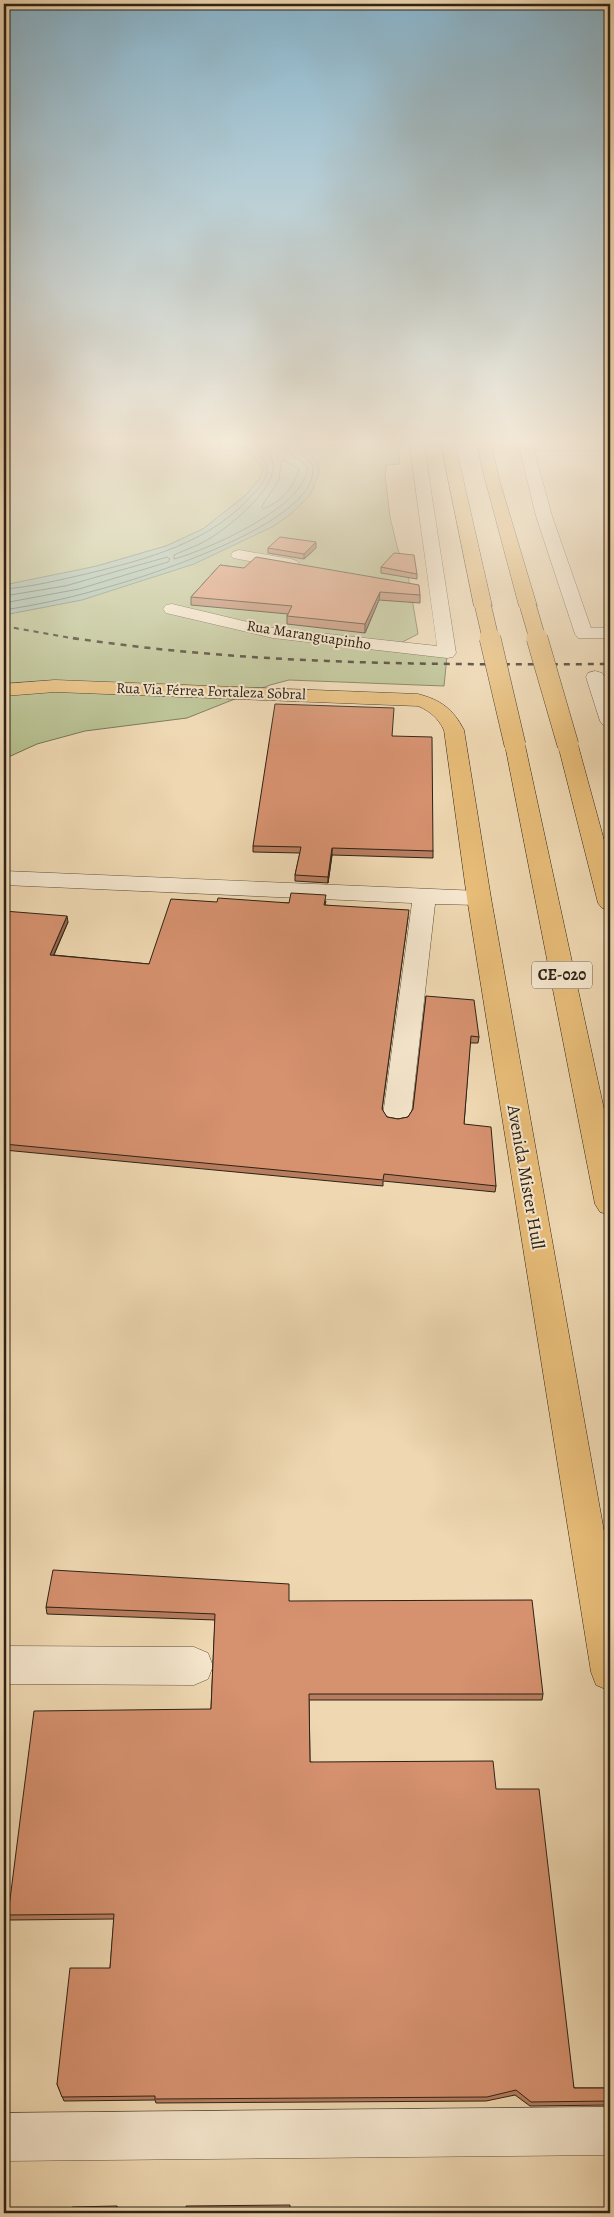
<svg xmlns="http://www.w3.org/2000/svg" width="614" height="2217" font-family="Alegreya,serif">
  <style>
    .green { fill: #b5bf8e; stroke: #717152; fill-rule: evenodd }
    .water { fill: #99baaa; stroke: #6e7e6f }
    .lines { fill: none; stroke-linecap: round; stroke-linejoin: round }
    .shore { stroke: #636e60; stroke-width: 1 }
    .minor-casing { stroke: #5d503d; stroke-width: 1 }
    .major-casing { stroke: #2d2316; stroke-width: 1 }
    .highway-casing { stroke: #2d2316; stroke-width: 1 }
    .minor { fill: #f4e5cc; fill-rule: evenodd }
    .major { fill: #e7bc78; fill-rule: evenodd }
    .highway { fill: #e7bc78; fill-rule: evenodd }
    .rail-far1 { stroke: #2d2316; stroke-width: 2; stroke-dasharray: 5 5; stroke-linecap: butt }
    .rail { stroke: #2d2316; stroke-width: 2.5; stroke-dasharray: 6 6; stroke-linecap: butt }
    .highway-bridge-far1-casing { stroke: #2d2316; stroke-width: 17; stroke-linecap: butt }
    .highway-bridge-casing { stroke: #2d2316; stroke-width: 22; stroke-linecap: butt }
    .highway-bridge-far1 { stroke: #e7bc78; stroke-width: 16 }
    .highway-bridge { stroke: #e7bc78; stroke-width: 21 }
    .wall { fill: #b87d5f; stroke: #2d2316 }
    .shaded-wall { fill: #96664e; stroke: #2d2316 }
    .building { fill: #d6916f; stroke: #2d2316 }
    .labels { text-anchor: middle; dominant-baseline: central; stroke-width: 4; stroke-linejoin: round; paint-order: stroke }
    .far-street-label { font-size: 15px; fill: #2d2316; stroke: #f4e5cc }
    .shield { fill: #f4e5cc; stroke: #695d4d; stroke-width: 1 }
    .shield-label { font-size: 16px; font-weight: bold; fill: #2d2316 }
    .street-label { font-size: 18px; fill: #2d2316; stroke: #f4e5cc }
  </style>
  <rect width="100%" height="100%" fill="#eed7b1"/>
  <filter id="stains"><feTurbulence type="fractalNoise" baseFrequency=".004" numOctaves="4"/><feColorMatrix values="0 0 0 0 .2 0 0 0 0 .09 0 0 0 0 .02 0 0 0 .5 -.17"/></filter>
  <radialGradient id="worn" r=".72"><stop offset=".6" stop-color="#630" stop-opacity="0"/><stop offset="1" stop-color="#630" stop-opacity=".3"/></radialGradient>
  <path class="green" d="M 4,439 L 213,439 L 220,445 L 231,439 L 397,439 L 400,464 L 387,465 L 385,475 L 390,517 L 398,550 L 407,569 L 418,634 L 387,650 L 447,656 L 444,686 L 289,680 L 270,685 L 187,718 L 85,731 L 37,744 L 4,759 ZM 260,478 L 203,549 L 51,577 L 97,566 L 166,546 L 203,529 L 246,495 Z"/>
  <path class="water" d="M 213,439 L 282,439 L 311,454 L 318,464 L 319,473 L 310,495 L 291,514 L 274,526 L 194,564 L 82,600 L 4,615 L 4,585 L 97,566 L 166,546 L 203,529 L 246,495 L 260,478 L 263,469 C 253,447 229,452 213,439 Z"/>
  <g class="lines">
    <path class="shore" d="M 240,439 C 250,443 263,447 270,456 C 287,481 231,525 212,537 C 200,545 187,549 174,555 L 174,559 C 207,550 308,506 307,467 C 297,454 283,456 276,439
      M 284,460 L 299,469 C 294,488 281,502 263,509 L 262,506 L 279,480 L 281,462 Z
      M 4,589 C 32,587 59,580 86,574 C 147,559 211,543 254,493 C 262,484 272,473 264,460 C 255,445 235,447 221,439
      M 4,596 L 65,586 L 167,557 L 170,559 L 168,562 L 79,589 L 4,603
      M 4,610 C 35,605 66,599 97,590 C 140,579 316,524 313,469 C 311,451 289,452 282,439"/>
    <g class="minor-casing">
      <path id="minor" d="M 409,439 L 423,439 L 456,653 L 453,657 L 447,658 L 273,638 L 166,613 L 163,609 L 166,605 L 172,604 L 273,628 L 437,646 Z
        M 513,439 L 527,439 L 530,442 L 610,442 L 610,450 L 534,450 L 552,516 L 591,628 L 610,628 L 610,638 L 578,638 L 575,634 L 536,516 L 519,447 Z
        M 239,550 L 291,559 L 297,561 L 299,564 L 297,567 L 291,569 L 233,558 L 231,555 L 233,552 Z
        M 595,671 L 602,673 C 613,689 610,708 610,727 L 603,725 L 600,721 L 586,677 L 588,673 Z
        M 4,871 L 479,891 L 487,893 L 491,898 L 487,903 L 479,905 L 435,904 L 411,1115 L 407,1122 L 397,1124 L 387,1122 L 383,1115 L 412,903 L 4,885 Z
        M 4,1646 L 194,1647 L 208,1653 L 213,1666 L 208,1679 L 194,1685 L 4,1684 Z
        M 610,2107 L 610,2155 L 4,2161 L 4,2113 Z"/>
    </g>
    <g class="major-casing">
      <path id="major" d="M 55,680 L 418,694 C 441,700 453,709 464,730 L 491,898 L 610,1565 L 610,1691 L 596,1685 L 591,1672 L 467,898 L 444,730 C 438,718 430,711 418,706 L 55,692 L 4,696 L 4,684 Z"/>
    </g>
    <g class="highway-casing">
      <path id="highway" d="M 440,439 L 454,439 L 492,606 L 489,610 L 477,610 L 474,606 Z
        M 476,439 L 490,439 L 499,479 L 537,606 L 534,610 L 522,610 L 519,606 L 485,479 Z
        M 515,739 L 522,741 L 525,745 L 610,1137 L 610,1215 L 600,1212 L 595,1204 L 505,745 L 508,741 Z
        M 568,739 L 575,741 L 578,745 L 610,862 L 610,910 L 602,908 L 598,903 L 558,745 L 561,741 Z"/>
    </g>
    <use href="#minor" class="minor"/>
    <use href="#major" class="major"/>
    <use href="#highway" class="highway"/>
    <path class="rail-far1" d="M 4,626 L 82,640"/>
    <path class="rail" d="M 73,638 C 251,665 431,665 610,664"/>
    <g class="highway-bridge-far1-casing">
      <path id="highway-bridge-far1" d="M 483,606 L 491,640
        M 528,606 L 538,640"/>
    </g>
    <g class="highway-bridge-casing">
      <path id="highway-bridge" d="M 490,638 L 515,745
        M 537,638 L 568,745"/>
    </g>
    <use href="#highway-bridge-far1" class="highway-bridge-far1"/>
    <use href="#highway-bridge" class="highway-bridge"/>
  </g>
  <path class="wall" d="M 268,548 L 316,548 L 304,559 L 268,553 Z
    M 220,565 L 420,595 L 420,603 L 379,600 L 365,633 L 287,624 L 287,616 L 288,614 L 191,605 L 191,597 Z
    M 381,567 L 417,574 L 417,579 L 381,573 Z
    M 392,736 L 433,851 L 433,858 L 332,855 L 328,883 L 295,881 L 295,875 L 300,853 L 253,852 L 253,846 Z
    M 326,901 L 325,905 L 408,917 L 382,1110 L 387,1117 L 398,1119 L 408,1117 L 413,1109 L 426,996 L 479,1037 L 478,1043 L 470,1043 L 464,1124 L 496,1186 L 495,1192 L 383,1181 L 383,1186 L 4,1150 L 4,911 L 68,922 L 54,955 L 149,964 L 217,902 L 289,903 Z
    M 289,1601 L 543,1694 L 542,1700 L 309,1700 L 310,1762 L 496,1789 L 574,2088 L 610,2088 L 610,2105 L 530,2106 L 515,2095 L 486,2101 L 156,2103 L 155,2100 L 64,2101 L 57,2084 L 110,1968 L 114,1919 L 10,1920 L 8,1915 L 211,1709 L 215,1620 L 47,1614 L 46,1607 Z"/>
  <path class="shaded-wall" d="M 316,542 L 316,548 L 304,559 L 304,554 Z
    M 380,592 L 379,600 L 365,633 L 365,624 Z
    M 332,848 L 332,855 L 328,883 L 328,877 Z
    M 67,916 L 68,922 L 51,961 L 50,955 Z
    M 117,2206 L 119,2212 L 119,2213 L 116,2213 Z"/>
  <path class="building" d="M 280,537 L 316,542 L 304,554 L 268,548 Z
    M 394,553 L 414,555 L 417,574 L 381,567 Z
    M 256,557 L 419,585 L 420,595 L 380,592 L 365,624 L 287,616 L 292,606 L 191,597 L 220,565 L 244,568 Z
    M 275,704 L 394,708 L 392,736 L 432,737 L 433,851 L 332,848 L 328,877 L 295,875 L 301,847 L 253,846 Z
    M 291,893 L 326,895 L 324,905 L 409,910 L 382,1109 L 387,1117 L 398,1119 L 408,1117 L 413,1109 L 426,996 L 474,1000 L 479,1037 L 471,1036 L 464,1124 L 491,1127 L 496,1186 L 384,1174 L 383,1180 L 4,1144 L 4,911 L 67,916 L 50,955 L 149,964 L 171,899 L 217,902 L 218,898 L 289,903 Z
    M 53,1570 L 289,1584 L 289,1601 L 532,1600 L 543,1694 L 309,1694 L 310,1762 L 493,1761 L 496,1789 L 539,1789 L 574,2088 L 610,2088 L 610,2101 L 531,2102 L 516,2090 L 487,2097 L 155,2099 L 155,2096 L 62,2097 L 57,2084 L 70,1968 L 110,1968 L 114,1914 L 8,1915 L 34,1711 L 211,1709 L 215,1614 L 46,1607 Z
    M 290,2205 L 290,2213 L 186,2213 L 186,2206 Z
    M 117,2206 L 116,2213 L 72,2213 L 72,2207 Z"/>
  <linearGradient id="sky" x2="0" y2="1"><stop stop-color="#88b6cf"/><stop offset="0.59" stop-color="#f7eddc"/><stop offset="1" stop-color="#f7eddc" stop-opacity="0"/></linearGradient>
  <rect width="614" height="749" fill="url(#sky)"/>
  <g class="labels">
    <g class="far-street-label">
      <text transform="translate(309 635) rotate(9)">Rua Maranguapinho</text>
      <text transform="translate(211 691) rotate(2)">Rua Via Férrea Fortaleza Sobral</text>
    </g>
    <rect class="shield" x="532" y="961.5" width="60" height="27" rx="4"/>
    <g class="shield-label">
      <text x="562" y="975">CE-020</text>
    </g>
    <g class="street-label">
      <text transform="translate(526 1177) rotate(80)">Avenida Mister Hull</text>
    </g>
  </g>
  <rect width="614" height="2217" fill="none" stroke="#eed7b1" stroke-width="20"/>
  <rect x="5" y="5" width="604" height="2207" fill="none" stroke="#2d2316" stroke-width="2.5"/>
  <rect x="10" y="10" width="594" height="2197" fill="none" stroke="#2d2316"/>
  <rect width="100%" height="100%" filter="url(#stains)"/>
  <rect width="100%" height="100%" fill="url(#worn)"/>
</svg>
